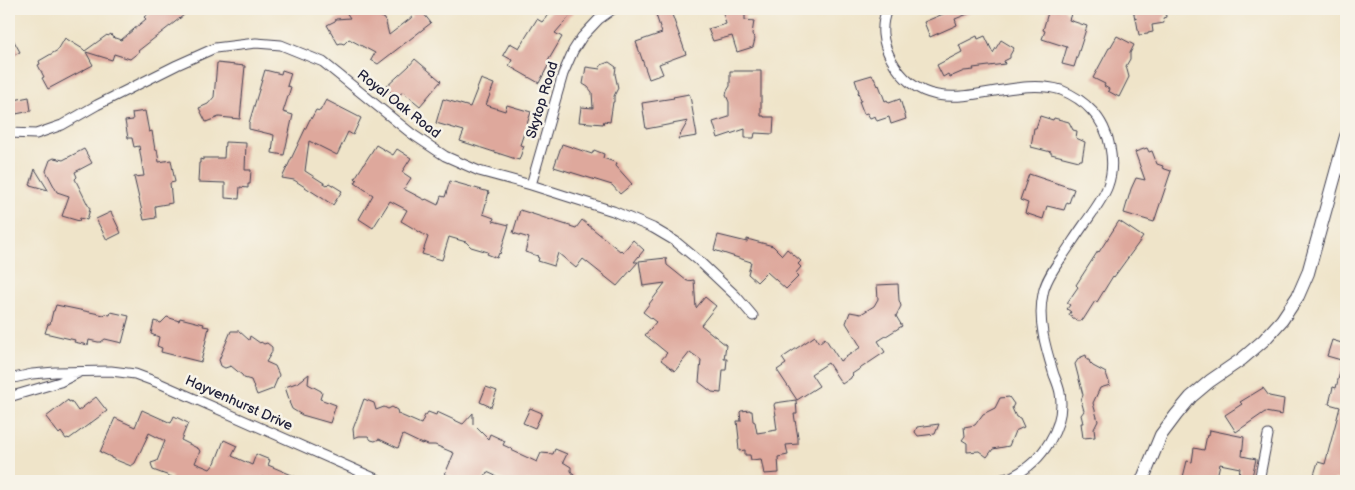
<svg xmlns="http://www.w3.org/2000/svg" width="1355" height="490" font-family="'Balsamiq Sans',sans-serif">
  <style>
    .building { fill: #dea89c }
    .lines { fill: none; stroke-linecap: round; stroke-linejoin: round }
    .minor-casing { stroke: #413f50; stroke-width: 11 }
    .secondary-casing { stroke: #413f50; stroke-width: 14 }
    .minor { stroke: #fff; stroke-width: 9 }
    .secondary { stroke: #fff; stroke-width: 12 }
    .labels { text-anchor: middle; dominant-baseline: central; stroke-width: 5; stroke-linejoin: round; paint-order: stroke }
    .street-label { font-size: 14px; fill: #22223b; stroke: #f7f3e8 }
  </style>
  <rect width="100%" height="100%" fill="#f7f3e8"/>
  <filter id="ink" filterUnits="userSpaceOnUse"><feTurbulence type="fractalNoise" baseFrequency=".02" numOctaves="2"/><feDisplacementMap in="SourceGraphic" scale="10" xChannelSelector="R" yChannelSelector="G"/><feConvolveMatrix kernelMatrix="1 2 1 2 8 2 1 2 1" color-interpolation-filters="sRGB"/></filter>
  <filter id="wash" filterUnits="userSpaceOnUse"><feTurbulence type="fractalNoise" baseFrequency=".0096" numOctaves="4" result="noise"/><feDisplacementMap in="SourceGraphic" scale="20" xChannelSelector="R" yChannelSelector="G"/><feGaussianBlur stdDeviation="1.12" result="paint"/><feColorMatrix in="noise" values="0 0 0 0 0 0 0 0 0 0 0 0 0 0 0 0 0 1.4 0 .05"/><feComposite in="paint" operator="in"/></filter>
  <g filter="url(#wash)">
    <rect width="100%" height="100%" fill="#efe4c9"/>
    <g id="blocks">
      <path class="building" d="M 154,9 L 179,9 L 184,15 L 138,51 L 139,52 L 130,59 L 114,54 L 112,60 L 86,52 L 93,65 L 48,89 L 42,78 L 44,77 L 38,65 L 40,64 L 39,61 L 58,50 L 65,38 L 83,49 L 85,51 L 107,35 L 108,36 L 111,34 L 112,37 L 121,40 L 146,19 L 144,17 Z
        M 344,9 L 363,9 L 367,16 L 374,13 L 385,19 L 389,35 L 411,18 L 412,16 L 409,13 L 415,9 L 420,9 L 431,23 L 378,64 L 371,60 L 375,53 L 349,39 L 344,44 L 341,43 L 338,44 L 327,25 L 335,21 L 336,19 L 350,18 Z
        M 553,9 L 576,9 L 555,33 L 562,37 L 548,61 L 550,62 L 539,83 L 509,66 L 512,60 L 503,55 L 510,43 L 519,48 L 537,19 L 542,22 Z
        M 654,9 L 670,9 L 686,54 L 659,64 L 663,74 L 649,79 L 636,42 L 662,33 Z
        M 722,9 L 745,9 L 745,20 L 754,21 L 752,34 L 755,39 L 753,47 L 737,52 L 732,36 L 713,41 L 708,29 L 726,24 Z
        M 955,9 L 978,10 L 955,19 L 957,25 L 930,37 L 924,22 Z
        M 1049,9 L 1064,9 L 1066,12 L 1071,14 L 1069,20 L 1087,26 L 1074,67 L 1062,64 L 1067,47 L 1042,39 L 1045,31 L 1043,30 Z
        M 1133,9 L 1165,9 L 1166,17 L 1163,18 L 1164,23 L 1152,25 L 1153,32 L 1148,33 L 1148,34 L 1139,35 L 1136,18 L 1135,19 Z
        M 9,32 L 20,52 L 9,58 Z
        M 977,36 L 978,39 L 985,36 L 993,53 L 1001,40 L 1014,48 L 1010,55 L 1010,58 L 1004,61 L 1005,64 L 973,68 L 974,70 L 964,71 L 950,77 L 948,74 L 943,77 L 937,65 L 962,52 L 959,45 Z
        M 1117,36 L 1134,45 L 1130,53 L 1130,59 L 1126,66 L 1129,77 L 1119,97 L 1108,91 L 1109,89 L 1104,86 L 1105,84 L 1093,78 L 1109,48 L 1110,48 Z
        M 415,59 L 441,81 L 420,106 L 403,92 L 395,98 L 386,87 L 409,66 Z
        M 609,62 L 616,67 L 615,74 L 618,88 L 614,96 L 614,102 L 613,102 L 610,122 L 604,121 L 603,124 L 579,122 L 581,107 L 593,108 L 592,92 L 588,87 L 583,84 L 586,67 L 600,69 L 601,65 Z
        M 217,63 L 245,66 L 240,119 L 219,117 L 206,122 L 199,108 L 208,104 L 214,97 Z
        M 265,70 L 281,74 L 282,70 L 291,73 L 287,86 L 291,87 L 283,112 L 293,115 L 284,155 L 272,153 L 274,135 L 249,129 L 249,123 Z
        M 730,71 L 761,71 L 761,116 L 764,116 L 764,117 L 774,117 L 773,134 L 755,133 L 754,138 L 745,138 L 745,129 L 718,138 L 713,122 L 729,117 L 729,102 L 726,95 L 727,91 L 730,86 Z
        M 872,75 L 873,77 L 874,77 L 878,86 L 879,85 L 885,101 L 887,100 L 889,103 L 900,99 L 906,119 L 891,124 L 889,117 L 877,121 L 875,116 L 870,118 L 867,113 L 864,114 L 859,101 L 861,101 L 858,92 L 859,92 L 855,80 Z
        M 481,79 L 494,84 L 486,105 L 505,111 L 507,105 L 531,112 L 520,145 L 524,146 L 519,160 L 460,141 L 464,131 L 436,123 L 443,99 L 470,107 Z
        M 689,94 L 690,96 L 697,136 L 678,139 L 688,121 L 646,129 L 642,103 L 674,98 L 673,97 Z
        M 29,97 L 31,111 L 16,114 L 14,100 Z
        M 326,100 L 361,118 L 353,135 L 348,132 L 337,155 L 309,141 L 305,171 L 327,185 L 329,183 L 342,191 L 333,205 L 294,180 L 282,178 L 310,119 L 311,119 L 316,110 L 320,111 Z
        M 145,111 L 149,132 L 152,131 L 155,150 L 157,149 L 159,162 L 171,160 L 175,182 L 170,183 L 172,203 L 155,206 L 156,218 L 144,220 L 134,177 L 144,176 L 139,146 L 134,147 L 132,138 L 128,138 L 125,121 L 133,120 L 132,113 Z
        M 1040,116 L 1053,120 L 1054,118 L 1069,122 L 1073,130 L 1077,131 L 1076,138 L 1085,142 L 1082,160 L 1080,160 L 1079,161 L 1051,154 L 1051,152 L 1031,147 L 1034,128 L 1036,128 Z
        M 225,142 L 246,143 L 245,170 L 251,170 L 250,184 L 248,184 L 248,188 L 240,187 L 239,199 L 225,198 L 225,183 L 198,182 L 199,163 L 200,163 L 200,159 L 203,160 L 203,158 L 224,158 Z
        M 562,144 L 592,154 L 594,150 L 604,154 L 603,158 L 617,163 L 616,166 L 632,184 L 620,194 L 612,185 L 554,167 Z
        M 376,145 L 393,155 L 397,149 L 411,158 L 402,172 L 411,178 L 404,189 L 425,200 L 426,199 L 438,205 L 441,196 L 445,197 L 450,181 L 489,192 L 483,214 L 494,218 L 493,221 L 509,225 L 500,254 L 499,253 L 497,258 L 487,254 L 488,252 L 471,247 L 466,242 L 449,237 L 442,260 L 422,254 L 428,237 L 401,221 L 407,210 L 390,201 L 373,228 L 359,219 L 373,195 L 355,183 L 357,180 L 355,178 Z
        M 1147,148 L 1149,152 L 1152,151 L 1157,164 L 1163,166 L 1162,168 L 1171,171 L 1154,222 L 1124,213 L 1131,189 L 1136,178 L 1145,180 L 1135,152 Z
        M 84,149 L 92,163 L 75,172 L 77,177 L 75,179 L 90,209 L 87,220 L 80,218 L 79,221 L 62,216 L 69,196 L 57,192 L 46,171 L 50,160 L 54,158 L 63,160 Z
        M 35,169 L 48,190 L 30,185 Z
        M 1029,174 L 1074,189 L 1069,203 L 1067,202 L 1064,210 L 1047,206 L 1043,219 L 1025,213 L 1028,203 L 1020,200 Z
        M 520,210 L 576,228 L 582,220 L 620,251 L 621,250 L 623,252 L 633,240 L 644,250 L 634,262 L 638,262 L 617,286 L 583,259 L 576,268 L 558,253 L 554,266 L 538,261 L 539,258 L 537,257 L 538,256 L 525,252 L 529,238 L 513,233 Z
        M 111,212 L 121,233 L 107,240 L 96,219 Z
        M 1119,221 L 1143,237 L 1114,277 L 1113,276 L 1097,302 L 1095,301 L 1083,320 L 1081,319 L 1079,322 L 1069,315 L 1071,312 L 1067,309 L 1070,305 L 1067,303 L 1078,287 L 1076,285 L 1098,251 L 1099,252 Z
        M 718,235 L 747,242 L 747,239 L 773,246 L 782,255 L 787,249 L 801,261 L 798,264 L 801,267 L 795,274 L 798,277 L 786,289 L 767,272 L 757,282 L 748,274 L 751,262 L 714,250 Z
        M 666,258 L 667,265 L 687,281 L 694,280 L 696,308 L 705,297 L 716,306 L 701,325 L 726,345 L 724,359 L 727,359 L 726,370 L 723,370 L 721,393 L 712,392 L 699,382 L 701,360 L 690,352 L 675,371 L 661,360 L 667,353 L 645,335 L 656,322 L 643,312 L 665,283 L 643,286 L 639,261 Z
        M 898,284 L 899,300 L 901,306 L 896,316 L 902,326 L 878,341 L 885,352 L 852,374 L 853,375 L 851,377 L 851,378 L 842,384 L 828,363 L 811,374 L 819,386 L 797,400 L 777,370 L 786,364 L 782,358 L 815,336 L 819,343 L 825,338 L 840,361 L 861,347 L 846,323 L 850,312 L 861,314 L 874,306 L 878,299 L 877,285 Z
        M 56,305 L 104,315 L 105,314 L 110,315 L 111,312 L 129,316 L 122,343 L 105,339 L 101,342 L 98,342 L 89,340 L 88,345 L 74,342 L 75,340 L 45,333 L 48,324 L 50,324 L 53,311 L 54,311 Z
        M 167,317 L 179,321 L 180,318 L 204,324 L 203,326 L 209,327 L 201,362 L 161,352 L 162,348 L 157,346 L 159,337 L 151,334 L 154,321 L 161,323 Z
        M 231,331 L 239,331 L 249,340 L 250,336 L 260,343 L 261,342 L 264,344 L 267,343 L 272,347 L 272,352 L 266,362 L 275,366 L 279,375 L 273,389 L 257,395 L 251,380 L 244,378 L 242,375 L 231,366 L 225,368 L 221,366 L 219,360 Z
        M 1332,340 L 1345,344 L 1341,360 L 1327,356 Z
        M 1086,355 L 1087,360 L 1089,360 L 1090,363 L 1093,366 L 1106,373 L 1110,385 L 1100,388 L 1093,403 L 1098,421 L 1094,429 L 1095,437 L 1083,438 L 1081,423 L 1083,423 L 1081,415 L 1084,411 L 1081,400 L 1083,395 L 1075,364 L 1079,358 Z
        M 1343,360 L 1346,361 L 1346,481 L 1334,479 L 1334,481 L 1312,481 L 1318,462 L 1325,464 L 1340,407 L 1329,404 L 1333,387 L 1336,388 Z
        M 309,374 L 308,384 L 321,391 L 322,393 L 320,399 L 336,405 L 330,423 L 302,415 L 292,409 L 289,402 L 290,402 L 285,387 L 299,382 Z
        M 486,387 L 497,391 L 491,407 L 480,402 Z
        M 1263,388 L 1269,396 L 1284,399 L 1282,415 L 1265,412 L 1236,432 L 1225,415 L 1242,404 L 1240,402 Z
        M 96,397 L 107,411 L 69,439 L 68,438 L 66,439 L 61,432 L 59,434 L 46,417 L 68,400 L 69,402 L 71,401 L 78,411 Z
        M 1009,397 L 1014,404 L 1012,408 L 1016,417 L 1020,418 L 1024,427 L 1015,431 L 1009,446 L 993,449 L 987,457 L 979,451 L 967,452 L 967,443 L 962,440 L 965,436 L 964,427 L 975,425 L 983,414 L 995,408 L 1000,398 Z
        M 364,399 L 374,403 L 376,410 L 384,407 L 388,409 L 392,407 L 397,410 L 398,414 L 421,424 L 425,415 L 426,415 L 428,412 L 436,415 L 437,412 L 463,424 L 473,413 L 473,424 L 488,439 L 490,434 L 505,441 L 503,445 L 512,449 L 511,450 L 537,462 L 541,453 L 553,454 L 555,449 L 567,454 L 563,462 L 571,467 L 571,471 L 574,475 L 572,481 L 507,481 L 487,472 L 483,481 L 461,481 L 445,474 L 454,453 L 435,445 L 428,445 L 423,443 L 422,444 L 403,435 L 398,448 L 379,439 L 375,441 L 371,440 L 368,436 L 359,436 L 354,438 L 353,429 Z
        M 796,400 L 797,414 L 794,414 L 798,438 L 798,444 L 786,445 L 788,455 L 778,457 L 779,473 L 764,474 L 761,459 L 751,460 L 750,455 L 745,455 L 745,450 L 739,451 L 738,439 L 739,439 L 737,421 L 741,421 L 740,412 L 741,411 L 750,410 L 750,411 L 752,411 L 753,421 L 755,422 L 757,433 L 777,430 L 775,415 L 776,415 L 774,405 L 775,403 Z
        M 530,408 L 542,413 L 535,428 L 523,423 Z
        M 142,410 L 171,423 L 174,416 L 188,423 L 181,440 L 199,449 L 199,450 L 200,451 L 195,463 L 210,469 L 215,463 L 224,440 L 237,446 L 232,456 L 252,465 L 256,454 L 260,456 L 270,460 L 268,465 L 306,481 L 272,481 L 262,477 L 260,481 L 195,481 L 188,478 L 187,481 L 171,481 L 172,477 L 153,470 L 151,463 L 157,461 L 165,441 L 149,433 L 135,463 L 131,466 L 111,458 L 111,457 L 100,452 L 115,418 L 135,427 Z
        M 939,424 L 935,434 L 918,436 L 915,432 L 917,427 Z
        M 1210,430 L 1244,437 L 1242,456 L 1256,459 L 1251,481 L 1238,481 L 1240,468 L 1220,464 L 1216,481 L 1182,481 L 1187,461 L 1192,462 L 1194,448 L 1204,450 L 1207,435 L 1209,436 Z"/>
    </g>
  </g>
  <g filter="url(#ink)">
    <use href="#blocks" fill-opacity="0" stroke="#413f50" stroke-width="1"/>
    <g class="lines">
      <g class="minor-casing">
        <path id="minor" d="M 887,9 C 880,27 882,42 891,59 C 931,132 1004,72 1061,90 C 1071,94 1084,102 1092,111 C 1101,120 1108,134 1110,147 C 1117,183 1102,199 1083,226 C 1076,236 1069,247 1062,257 C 1054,268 1045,281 1043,294 C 1037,321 1046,349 1054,375 C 1056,380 1059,387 1060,393 C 1066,426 1042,462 1013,476 C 1007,479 998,480 991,481
          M 9,133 L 36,134 L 62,125 L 97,105 L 177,65 L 215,48 L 256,43 L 281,45 L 323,62 L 412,134 L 445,156 L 479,171 L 531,185 L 613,211 L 653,228 L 675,241 L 698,260 L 736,296 L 753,316
          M 531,185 L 563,74 L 573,51 L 582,37 L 599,19 L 613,9
          M 9,379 L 32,374 L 55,372 L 111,371 L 135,374 L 159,383 L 381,481
          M 9,397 L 60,382 L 78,373
          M 1259,481 L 1268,435"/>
      </g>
      <g class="secondary-casing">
        <path id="secondary" d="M 1142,481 L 1161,435 L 1176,415 L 1191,397 L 1210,381 L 1242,359 L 1264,340 L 1282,320 L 1298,296 L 1308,273 L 1346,136"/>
      </g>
      <use href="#minor" class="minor"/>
      <use href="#secondary" class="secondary"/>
    </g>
  </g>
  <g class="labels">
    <g class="street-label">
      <text transform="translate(542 100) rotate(-73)">Skytop Road</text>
      <text transform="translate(399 104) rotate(38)">Royal Oak Road</text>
      <text transform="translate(239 403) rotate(24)">Hayvenhurst Drive</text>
    </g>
  </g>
  <rect width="1355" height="490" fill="none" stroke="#f7f3e8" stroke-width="30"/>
</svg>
